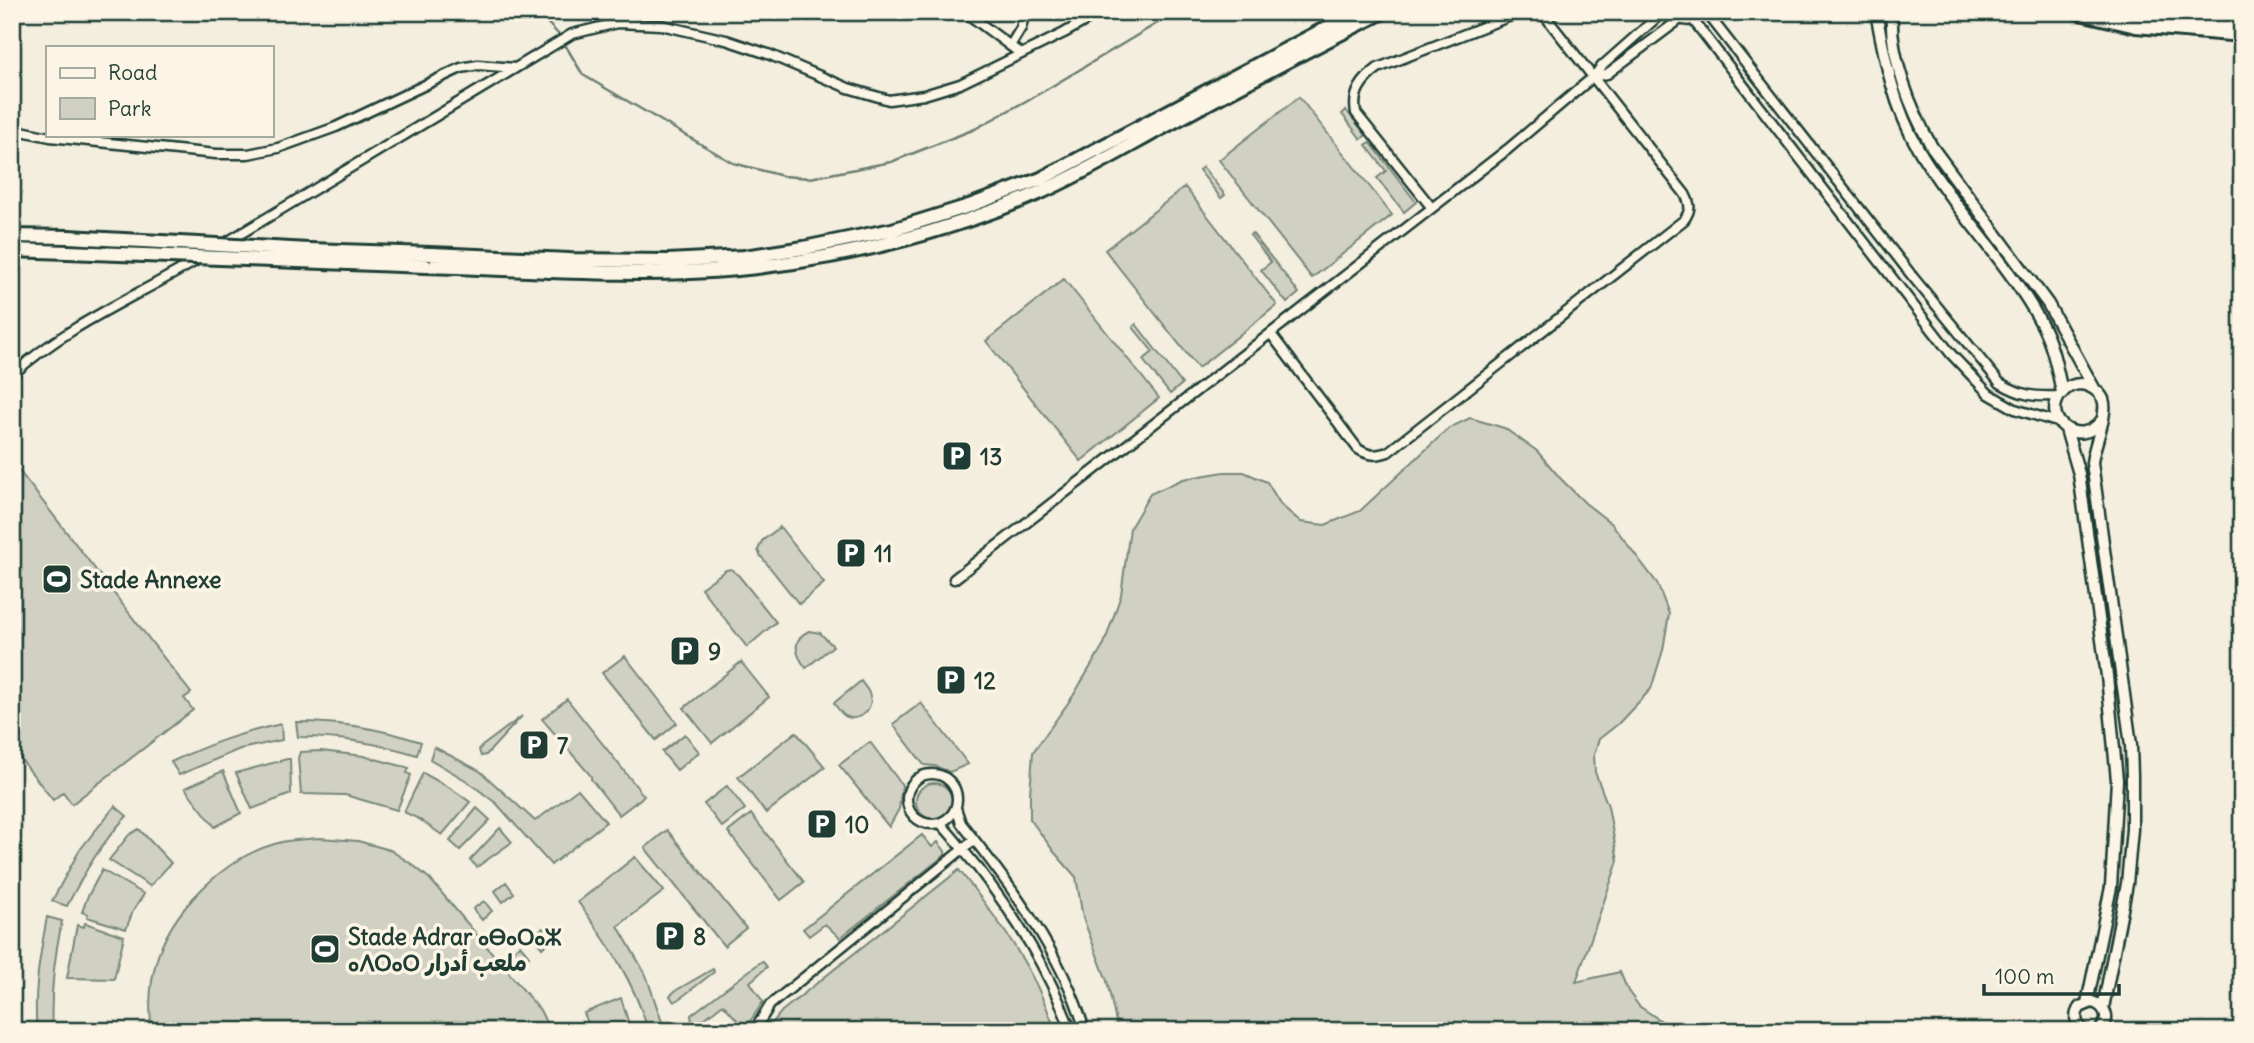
<svg xmlns="http://www.w3.org/2000/svg" width="2254" height="1043" font-family="Delius,'Playpen Sans Arabic','Noto Sans Tifinagh',sans-serif">
  <style>
    .green { fill: #d0d1c2; stroke: #78877b; stroke-width: 2 }
    .lines { fill: none; stroke-linecap: round; stroke-linejoin: round }
    .stream { stroke: #6c7d72; stroke-width: 2.5 }
    .river { stroke: #a0a89b; stroke-width: 16 }
    .minor-casing { stroke: #1f3d34; stroke-width: 13 }
    .tertiary-casing { stroke: #1f3d34; stroke-width: 15 }
    .trunk-casing { stroke: #1f3d34; stroke-width: 18 }
    .minor { stroke: #fcf5e5; stroke-width: 8 }
    .tertiary { stroke: #fcf5e5; stroke-width: 10 }
    .trunk { stroke: #fcf5e5; stroke-width: 12 }
    .trunk-bridge-casing { stroke: #1f3d34; stroke-width: 18; stroke-linecap: butt }
    .trunk-bridge { stroke: #fcf5e5; stroke-width: 12 }
    .labels { text-anchor: middle; dominant-baseline: central; stroke-width: 7; stroke-linejoin: round; paint-order: stroke }
    .poi-label { font-size: 23px; font-weight: bold; fill: #1f3d34; stroke: #fcf5e5; text-anchor: start }
  </style>
  <rect width="100%" height="100%" fill="#f3eede"/>
  <filter id="ink" filterUnits="userSpaceOnUse"><feTurbulence type="fractalNoise" baseFrequency=".0143" numOctaves="2"/><feDisplacementMap in="SourceGraphic" scale="14" xChannelSelector="R" yChannelSelector="G"/><feConvolveMatrix kernelMatrix="1 2 1 2 8 2 1 2 1" color-interpolation-filters="sRGB"/></filter>
  <g filter="url(#ink)">
    <path class="green" d="M 1299,97 L 1392,215 L 1312,278 L 1219,160 Z
      M 1346,110 L 1366,135 L 1361,139 L 1342,114 Z
      M 1370,142 L 1416,202 L 1404,212 L 1377,178 L 1386,171 L 1366,145 Z
      M 1203,167 L 1225,195 L 1221,198 L 1199,170 Z
      M 1185,187 L 1277,305 L 1198,368 L 1105,250 Z
      M 1252,233 L 1299,293 L 1287,303 L 1261,270 L 1271,262 L 1250,235 Z
      M 1064,279 L 1159,398 L 1081,461 L 986,341 Z
      M 1136,324 L 1182,384 L 1170,394 L 1143,360 L 1153,352 L 1133,327 Z
      M 1470,418 L 1504,428 L 1537,451 L 1561,479 L 1585,503 L 1612,524 L 1657,583 L 1669,614 L 1663,650 L 1651,689 L 1618,724 L 1599,739 L 1594,755 L 1595,772 L 1608,806 L 1618,861 L 1576,982 L 1620,972 L 1628,991 L 1639,1006 L 1676,1031 L 1118,1031 L 1107,981 L 1083,918 L 1076,877 L 1055,853 L 1030,819 L 1030,794 L 1033,752 L 1073,696 L 1104,644 L 1121,595 L 1130,528 L 1150,494 L 1183,479 L 1224,472 L 1244,472 L 1267,482 L 1281,505 L 1301,522 L 1325,525 L 1360,511 L 1449,428 Z
      M 13,463 L 191,693 L 184,698 L 193,710 L 72,804 L 63,792 L 53,800 L 12,748 Z
      M 780,527 L 824,583 L 799,604 L 760,555 L 758,550 L 762,541 Z
      M 731,569 L 739,576 L 776,622 L 747,647 L 701,588 L 726,570 Z
      M 809,631 L 820,633 L 833,646 L 806,668 C 795,654 791,639 809,631 Z
      M 625,656 L 677,723 L 656,740 L 602,673 Z
      M 741,662 L 769,697 L 712,743 L 684,708 Z
      M 861,681 C 864,686 869,690 870,696 C 874,710 858,723 845,716 C 840,713 837,707 834,703 Z
      M 567,699 L 644,796 L 619,815 L 591,779 L 591,776 L 542,719 Z
      M 921,703 L 968,764 L 950,772 L 935,766 L 924,765 L 893,724 Z
      M 522,716 L 486,755 L 481,756 L 479,750 L 481,747 Z
      M 296,722 C 342,722 378,728 421,742 L 417,755 C 378,743 339,737 298,737 Z
      M 281,724 L 282,740 L 240,749 L 179,775 L 171,762 C 209,744 240,733 281,724 Z
      M 796,732 L 825,767 L 766,813 L 738,777 Z
      M 685,734 L 699,752 L 677,770 L 662,752 Z
      M 870,742 L 902,785 L 899,809 L 889,827 L 839,765 Z
      M 434,747 L 480,771 L 535,821 L 578,789 L 606,822 L 551,865 L 497,804 L 467,781 L 430,759 Z
      M 321,751 L 364,756 L 409,768 L 407,773 L 411,775 L 397,810 L 345,795 L 301,794 L 298,758 L 300,752 Z
      M 287,759 L 290,759 L 291,794 L 252,809 L 236,773 Z
      M 223,771 L 241,813 L 215,827 L 185,788 Z
      M 423,773 L 452,789 L 470,802 L 442,835 L 419,819 L 404,812 Z
      M916 801a18 18 0 1 1 36 0a18 18 0 1 1-36 0Z
      M 727,786 L 745,809 L 722,827 L 704,804 Z
      M 115,806 L 127,816 C 101,843 84,873 67,906 L 52,901 L 79,851 Z
      M 477,808 L 490,820 L 460,850 L 450,841 Z
      M 751,814 L 804,882 L 781,900 L 728,832 Z
      M 500,828 L 512,842 L 477,867 L 470,860 Z
      M 139,829 L 171,863 L 150,886 L 109,860 L 129,835 Z
      M 667,830 L 746,928 L 724,946 L 645,848 Z
      M 922,835 L 932,847 L 938,842 L 945,851 L 945,855 L 840,938 L 825,924 L 809,936 L 803,929 Z
      M 320,838 L 358,841 L 390,850 L 413,865 L 430,879 L 540,1010 L 550,1031 L 152,1031 C 149,1010 150,986 155,966 C 169,911 226,855 282,842 C 294,839 308,839 320,838 Z
      M 635,857 L 664,891 L 618,926 L 646,975 L 665,1031 L 648,1031 C 635,982 607,942 578,902 Z
      M 102,870 L 144,894 L 133,911 L 126,929 L 87,917 L 88,914 L 82,912 L 87,898 Z
      M 959,870 C 998,919 1036,970 1055,1031 L 766,1031 L 782,1011 Z
      M 506,882 L 514,893 L 503,902 L 495,891 Z
      M 484,901 L 492,911 L 482,920 L 473,909 Z
      M 47,917 L 62,921 C 54,958 50,993 52,1031 L 37,1031 C 33,992 40,955 47,917 Z
      M 85,923 L 124,936 L 114,979 L 67,978 L 77,925 L 84,927 Z
      M 543,928 L 553,939 L 542,948 L 532,936 Z
      M 520,945 L 529,956 L 518,964 L 509,953 Z
      M 762,961 L 767,967 L 750,982 L 763,1002 L 745,1029 L 723,1004 L 699,1023 L 700,1031 L 693,1031 L 691,1015 Z
      M 713,969 L 714,972 L 678,1000 L 674,1002 L 670,996 L 675,991 Z
      M 621,998 L 631,1031 L 591,1031 L 584,1013 Z"/>
    <g class="lines">
      <path class="stream" d="M 525,12 L 540,15 L 561,37
        M 564,43 L 583,75 L 733,163 L 783,176 L 810,178 L 891,162 L 975,129 L 1044,91 L 1176,12"/>
      <path class="river" d="M 2240,45 L 2242,46"/>
      <g class="minor-casing">
        <path id="minor" d="M 965,12 L 1021,54
          M 1669,12 C 1680,23 1693,24 1704,12
          M 1706,12 L 1913,277 L 2000,383 C 2023,396 2033,397 2059,396
          M 1693,20 L 1951,354 L 1989,394 L 2015,409 L 2060,423
          M 1010,46 L 1021,28 L 1025,12
          M 1593,77 L 1607,74 L 1679,20
          M 12,129 L 50,137 L 216,154 L 248,154 L 278,148 L 336,127 L 461,68 L 478,65 L 515,68
          M 1432,208 L 1356,113 C 1352,93 1362,80 1378,68 L 1521,12
          M 222,245 L 572,34 L 617,23 L 661,25 L 726,40 L 768,54 L 848,88 L 889,100 L 924,95 L 960,84 L 1064,33 L 1101,12
          M 1271,334 L 1358,449 C 1369,456 1376,456 1388,452 L 1684,220 C 1691,210 1691,205 1685,194 L 1545,16 L 1533,12
          M 12,375 C 67,325 136,297 199,259
          M 954,579 L 1508,149 L 1593,77 L 1602,66 L 1663,12
          M907 799a25 25 0 1 1 50 0a25 25 0 1 1-50 0Z
          M 956,808 L 961,823 C 1009,883 1064,956 1085,1031
          M 940,823 C 954,837 965,853 978,868 C 1017,919 1049,970 1071,1031
          M 754,1031 L 770,1005 L 974,840"/>
      </g>
      <g class="tertiary-casing">
        <path id="tertiary" d="M 1876,12 C 1885,61 1894,107 1919,150 C 1955,211 2009,262 2042,325 C 2053,346 2057,369 2062,392
          M 1892,12 C 1889,55 1911,110 1932,147 L 2048,304 L 2094,388
          M 2102,420 C 2079,451 2039,418 2062,393 C 2067,387 2074,384 2081,384 C 2090,385 2099,391 2103,399 C 2109,414 2093,446 2092,463 L 2131,745 L 2132,776 L 2132,829 L 2127,884 L 2103,1008
          M 2066,429 L 2079,474 L 2107,676 L 2117,780 L 2111,887 L 2087,1003
          M 2084,1031 C 2075,1025 2074,1015 2080,1007 L 2092,1002 C 2107,1006 2111,1020 2099,1031"/>
      </g>
      <g class="trunk-casing">
        <path id="trunk" d="M 2076,12 L 2136,26 L 2242,35
          M 2122,12 L 2143,17 L 2242,24
          M 12,236 L 68,237
          M 12,250 L 68,252
          M 431,254 L 570,260 L 668,261 L 744,257 L 804,248 L 892,230 L 969,206 L 1041,179 L 1357,12
          M 426,266 C 529,269 635,278 738,269 C 841,259 946,233 1041,192 C 1084,173 1125,148 1167,125 C 1239,86 1311,48 1383,12"/>
      </g>
      <use href="#minor" class="minor"/>
      <use href="#tertiary" class="tertiary"/>
      <use href="#trunk" class="trunk"/>
      <g class="trunk-bridge-casing">
        <path id="trunk-bridge" d="M 68,237 L 309,250 L 431,254
          M 68,252 L 426,266"/>
      </g>
      <use href="#trunk-bridge" class="trunk-bridge"/>
    </g>
  </g>
  <defs>
    <g id="parking-square" transform="scale(1.575)"><rect x="-9" y="-9" width="18" height="18" rx="4" fill="#1f3d34" stroke="#fcf5e5"/><path d="M-3.5-5.5H1a3.5 3.5 0 0 1 0 7H-1V5.5H-3.5ZM-1-3.4V-.6H.8a1.4 1.4 0 0 0 0-2.8Z" fill="#fff"/></g>
    <g id="stadium-square" transform="scale(1.575)"><rect x="-9" y="-9" width="18" height="18" rx="4" fill="#1f3d34" stroke="#fcf5e5"/><path d="M0-5a6.5 5 0 1 0 0 10a6.5 5 0 1 0 0-10ZM-3.5-1.8h7v3.6h-7Z" fill="#fff"/></g>
  </defs>
  <g fill-rule="evenodd">
    <use href="#parking-square" x="957" y="456"/>
    <use href="#parking-square" x="851" y="553"/>
    <use href="#stadium-square" x="57" y="579"/>
    <use href="#parking-square" x="685" y="651"/>
    <use href="#parking-square" x="951" y="680"/>
    <use href="#parking-square" x="534" y="745"/>
    <use href="#parking-square" x="822" y="824"/>
    <use href="#parking-square" x="670" y="936"/>
    <use href="#stadium-square" x="325" y="949"/>
  </g>
  <g class="labels">
    <g class="poi-label">
      <text x="980" y="456">13</text>
      <text x="874" y="553">11</text>
      <text x="80" y="579">Stade Annexe</text>
      <text x="708" y="651">9</text>
      <text x="974" y="680">12</text>
      <text x="557" y="745">7</text>
      <text x="845" y="824">10</text>
      <text x="348" y="936">Stade Adrar ⴰⴱⴰⵔⴰⵣ<tspan x="348" dy="26">ⴰⴷⵔⴰⵔ ملعب أدرار</tspan></text>
      <text x="693" y="936">8</text>
    </g>
  </g>
  <rect width="2254" height="1043" fill="none" stroke="#fcf5e5" stroke-width="42"/>
  <rect x="21" y="21" width="2212" height="1001" fill="none" stroke="#1f3d34" stroke-width="2.5" filter="url(#ink)"/>
  <rect x="46" y="46" width="228" height="91" fill="#fcf5e5" stroke="#a4ab9e" stroke-width="2"/>
  <rect x="60" y="68" width="35" height="10" fill="#fcf5e5" stroke="#a4ab9e" stroke-width="2"/>
  <text x="108" y="80" font-size="21" fill="#1f3d34">Road</text>
  <rect x="60" y="98" width="35" height="21" fill="#d0d1c2" stroke="#a4ab9e" stroke-width="2"/>
  <text x="108" y="116" font-size="21" fill="#1f3d34">Park</text>
  <path d="M1984 984v10h135v-10" fill="none" stroke="#1f3d34" stroke-width="3.5"/>
  <text x="1995" y="984" font-size="21" fill="#1f3d34" stroke="#fcf5e5" stroke-width="5" paint-order="stroke">100 m</text>
</svg>
